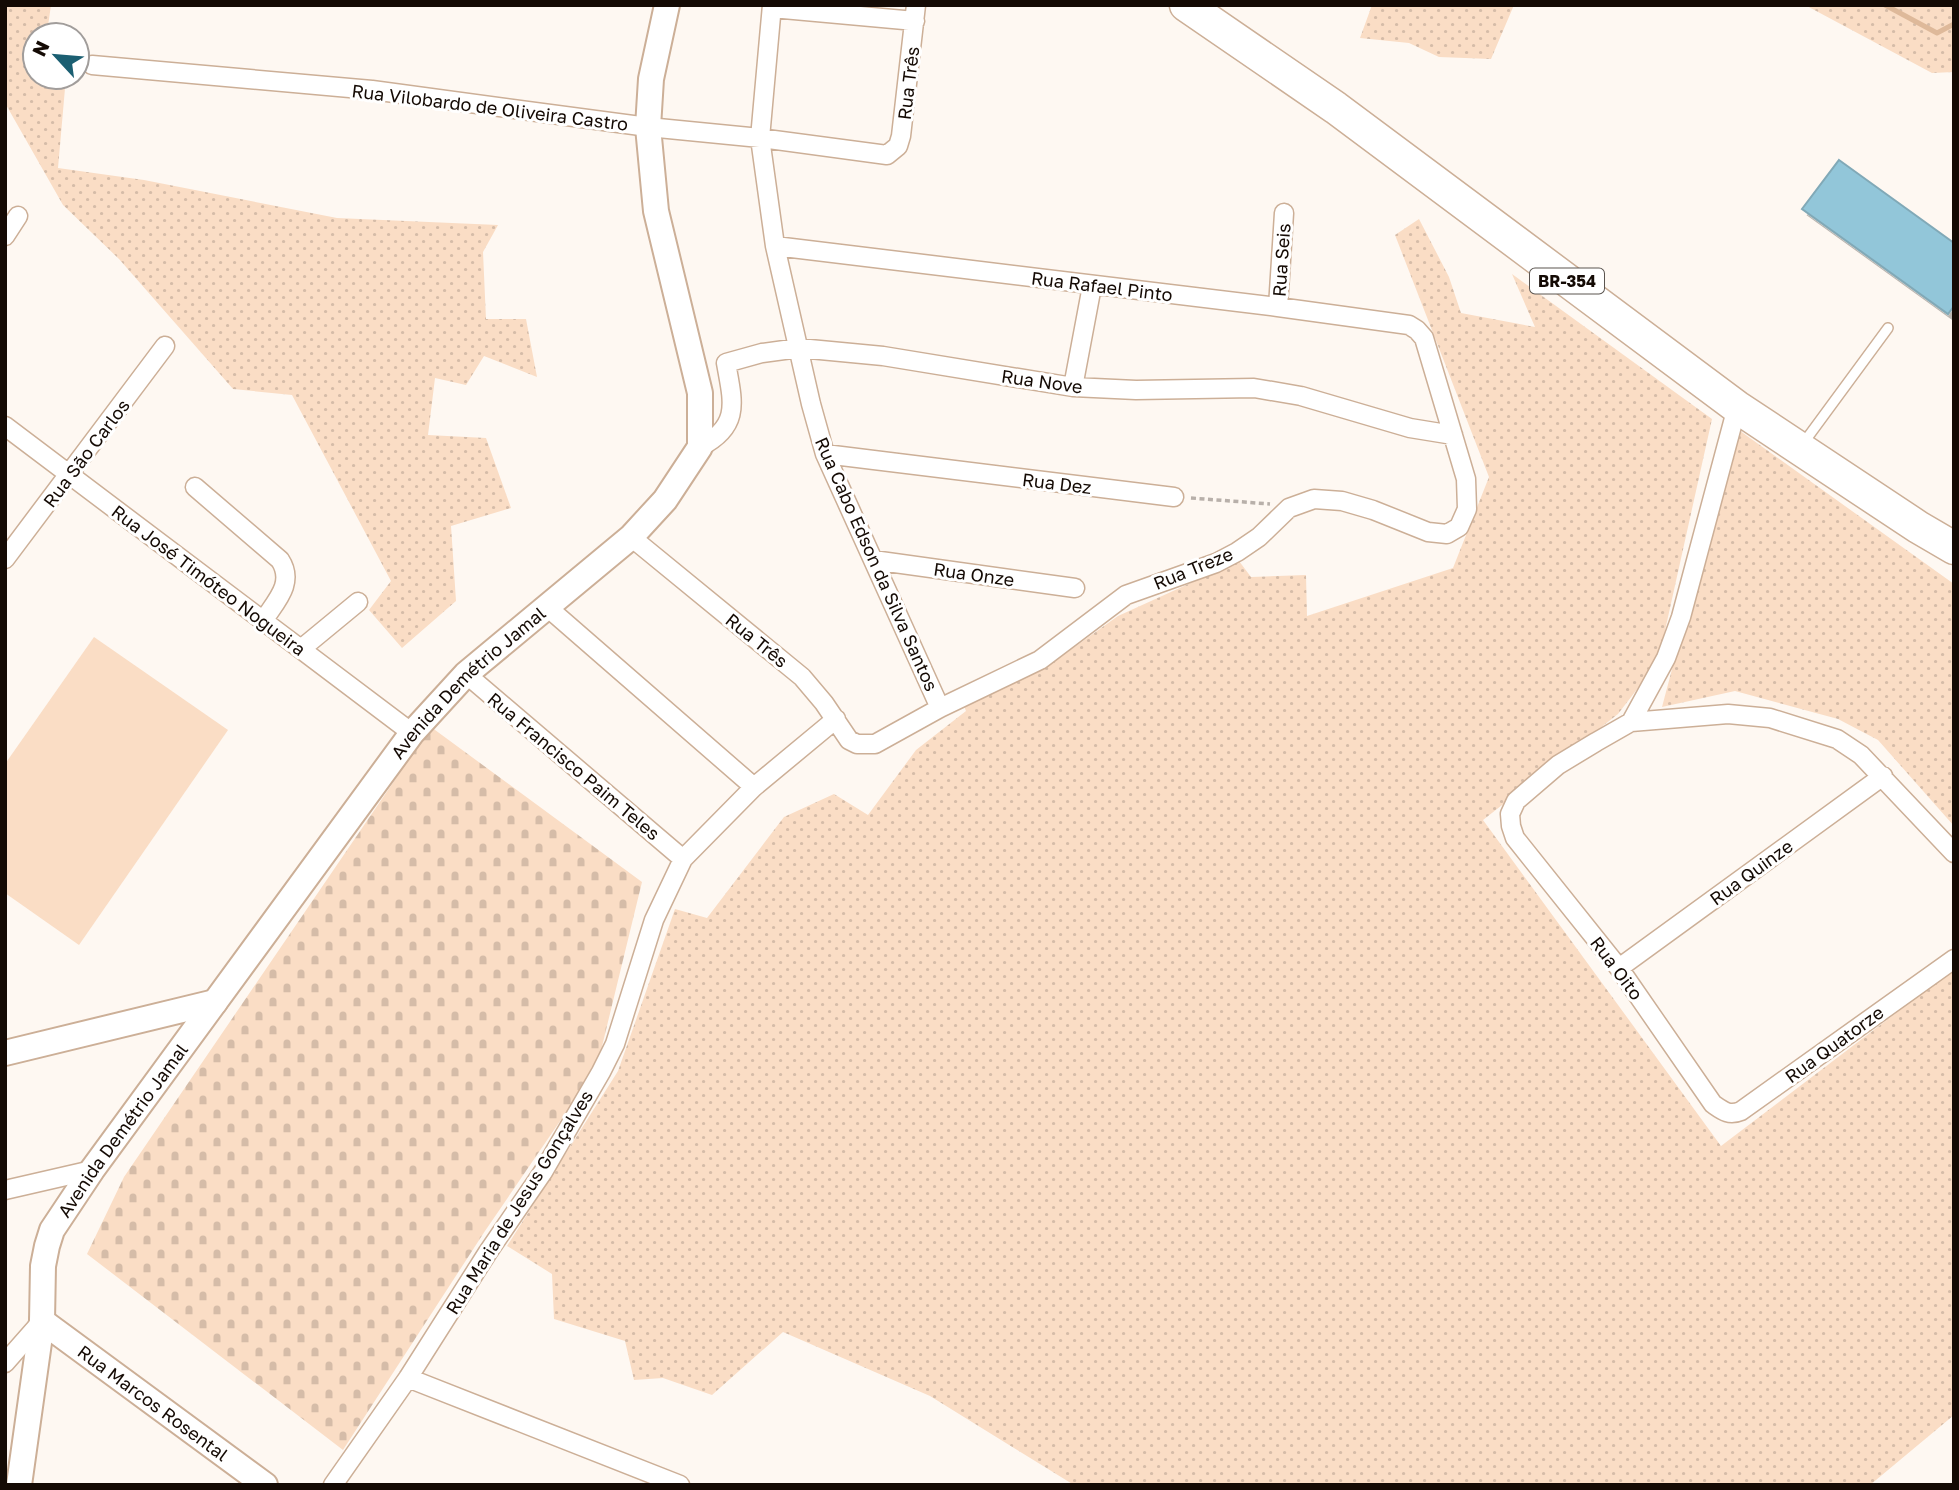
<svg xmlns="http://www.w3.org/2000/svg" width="1959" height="1490" font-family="'Golos Text',sans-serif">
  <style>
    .grass { fill: url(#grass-dots) }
    .cemetery { fill: url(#cemetery-stones) }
    .pitch { fill: #faddc5 }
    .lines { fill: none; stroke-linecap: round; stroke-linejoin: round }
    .stream { stroke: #deb99a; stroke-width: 5 }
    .building { fill: #92c6d9; stroke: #81a9b7; stroke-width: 2; filter: url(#shadow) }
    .lane-casing { stroke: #ccaf97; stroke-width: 12 }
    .street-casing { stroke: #ccaf97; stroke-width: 21 }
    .secondary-casing { stroke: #ccaf97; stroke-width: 28 }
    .highway-casing { stroke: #ccaf97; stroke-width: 35 }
    .path { stroke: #b8b0aa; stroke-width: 3.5; stroke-dasharray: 5 3.5; stroke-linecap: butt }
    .lane { stroke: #fff; stroke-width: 9 }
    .street { stroke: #fff; stroke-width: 18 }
    .secondary { stroke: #fff; stroke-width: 24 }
    .highway { stroke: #fff; stroke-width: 32 }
    .labels { text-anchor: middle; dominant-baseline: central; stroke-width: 6; stroke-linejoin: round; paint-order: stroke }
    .shield { fill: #fff; stroke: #5a544f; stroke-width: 2 }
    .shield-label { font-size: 16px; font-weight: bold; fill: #140a04 }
    .street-label { font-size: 18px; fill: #140a04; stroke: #fff }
  </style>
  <defs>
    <pattern id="grass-dots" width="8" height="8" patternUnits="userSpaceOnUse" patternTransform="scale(1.75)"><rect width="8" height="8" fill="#faddc5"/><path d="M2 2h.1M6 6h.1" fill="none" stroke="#d5bca8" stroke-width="1.8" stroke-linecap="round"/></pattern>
    <pattern id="cemetery-stones" width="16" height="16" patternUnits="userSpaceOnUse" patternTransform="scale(1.75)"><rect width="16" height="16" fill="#faddc5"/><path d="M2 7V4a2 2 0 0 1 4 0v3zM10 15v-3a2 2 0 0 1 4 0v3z" fill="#d5bca8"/></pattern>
    <filter id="shadow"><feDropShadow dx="6" dy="6" stdDeviation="0" flood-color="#0004"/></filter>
  </defs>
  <rect width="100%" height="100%" fill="#fef8f2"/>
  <path class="grass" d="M 5,5 L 51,5 L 48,26 L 70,32 L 69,35 L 35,35 L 35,77 L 66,77 L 58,168 L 144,180 L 337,218 L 498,225 L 483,252 L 486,319 L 526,319 L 537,377 L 484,356 L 466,385 L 435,378 L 428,435 L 486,438 L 511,508 L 451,526 L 456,601 L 402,648 L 369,610 L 391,581 L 292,395 L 233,389 L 119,259 L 63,205 L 5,103 Z
    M 1372,5 L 1514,5 L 1491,59 L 1439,57 L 1409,43 L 1360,38 Z
    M 1805,5 L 1954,5 L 1954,72 L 1932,73 Z
    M 1419,219 L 1449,277 L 1461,313 L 1535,327 L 1512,274 L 1712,419 L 1658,662 L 1618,714 L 1483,820 L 1721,1146 L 1954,969 L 1954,1415 L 1870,1485 L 1074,1485 L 930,1396 L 783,1332 L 712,1395 L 663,1378 L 634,1380 L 625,1341 L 554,1319 L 552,1274 L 507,1246 L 618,1071 L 675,909 L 707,918 L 784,817 L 834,794 L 868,815 L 916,750 L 966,711 L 961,699 L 1045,668 L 1118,616 L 1239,561 L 1251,577 L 1306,575 L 1307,616 L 1453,568 L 1489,477 L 1395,235 Z
    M 1736,428 L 1954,584 L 1954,826 L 1878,740 L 1838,719 L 1735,691 L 1662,707 Z"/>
  <path class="cemetery" d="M 431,727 L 642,882 L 597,1067 L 485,1231 L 343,1450 L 87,1254 L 124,1177 Z"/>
  <path class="pitch" d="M 94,637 L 228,730 L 79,945 L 5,893 L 5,764 Z"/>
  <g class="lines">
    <path class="stream" d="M 1885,5 L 1937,33 L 1954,24"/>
  </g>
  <path class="building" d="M 1839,160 L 1954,243 L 1954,306 L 1948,314 L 1802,209 Z"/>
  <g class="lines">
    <g class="lane-casing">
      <path id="lane" d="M 1802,445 L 1888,328"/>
    </g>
    <g class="street-casing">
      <path id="street" d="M 772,5 L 760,138 L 775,246 L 811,404 L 825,454 L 940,708
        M 772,8 L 915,21
        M 92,65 L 372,90 L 648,127 L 760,138 L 887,155 L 898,146 L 901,136 L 916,5
        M 5,236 L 18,216
        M 1278,307 L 1284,213
        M 1073,387 L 1092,286
        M 5,426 L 412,733
        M 700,447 C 741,426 733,402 726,363 L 762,353 L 799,348 L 883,356 L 1073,387 L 1136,390 L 1254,388 L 1301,396 L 1410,428 L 1453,435
        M 825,454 L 1174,497
        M 195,487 L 280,560 C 295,583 276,601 263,621
        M 631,537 L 802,677 L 824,703 L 849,740 L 857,744 L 875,744 L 940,708 L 1040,660 L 1126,595 L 1216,563 L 1237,552 L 1259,537 L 1289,508 L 1314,499 L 1342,501 L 1373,510 L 1428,532 L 1447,534 L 1459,527 L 1467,509 L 1466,479 L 1424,338 L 1417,330 L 1409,325 L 1278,307 L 775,246
        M 5,559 L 165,346
        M 873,560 L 1075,588
        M 546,606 L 754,787
        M 301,649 L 358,602
        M 466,674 L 683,859
        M 1631,722 L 1666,658 L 1681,617 L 1737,407
        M 1954,853 L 1861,755 L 1837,739 L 1770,718 L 1728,714 L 1631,722 L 1596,742 L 1558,765 L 1516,801 L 1510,814 L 1511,826 L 1515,838 L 1619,968 L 1713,1104 C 1723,1111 1729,1116 1741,1111 L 1954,959
        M 1619,968 L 1883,776
        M 5,1190 L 92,1170
        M 5,1363 L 42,1321
        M 408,1378 L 680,1485
        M 333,1485 L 408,1378 L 488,1252 L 543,1172 L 601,1072 L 615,1044 L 654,920 L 683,859 L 754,787 L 836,719"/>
    </g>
    <g class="secondary-casing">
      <g id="secondary">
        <path d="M 5,1053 L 215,1002"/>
        <path id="s1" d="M 42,1321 L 265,1485"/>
        <path id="s2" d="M 19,1485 L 42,1321 L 43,1266 L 47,1246 L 52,1230 L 92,1170 L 412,733 L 466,674 L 631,537 L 665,500 L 700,447 L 700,393 L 656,211 L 648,127 L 651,79 L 667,5"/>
      </g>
    </g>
    <g class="highway-casing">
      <path id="highway" d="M 1186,5 L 1336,108 L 1737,407 L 1918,527 L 1954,548"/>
    </g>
    <path class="path" d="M 1191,498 L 1270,504"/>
    <use href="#lane" class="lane"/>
    <use href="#street" class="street"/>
    <use href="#secondary" class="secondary"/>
    <use href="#highway" class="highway"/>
  </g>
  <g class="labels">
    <rect class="shield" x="1530" y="268.5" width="74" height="25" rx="5"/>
    <g class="shield-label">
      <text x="1567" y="281">BR-354</text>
    </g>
    <g class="street-label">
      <text transform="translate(908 83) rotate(-83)">Rua Três</text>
      <text transform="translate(490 107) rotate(7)">Rua Vilobardo de Oliveira Castro</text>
      <text transform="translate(1281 260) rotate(-86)">Rua Seis</text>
      <text transform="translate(1102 286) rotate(7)">Rua Rafael Pinto</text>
      <text transform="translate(1042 381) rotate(8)">Rua Nove</text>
      <text transform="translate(86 453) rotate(-53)">Rua São Carlos</text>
      <text transform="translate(1057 483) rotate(7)">Rua Dez</text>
      <text transform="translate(877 564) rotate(66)">Rua Cabo Edson da Silva Santos</text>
      <text transform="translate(1193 568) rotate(-22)">Rua Treze</text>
      <text transform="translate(974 574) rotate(8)">Rua Onze</text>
      <text transform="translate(209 580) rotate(37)">Rua José Timóteo Nogueira</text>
      <text transform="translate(757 640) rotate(39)">Rua Três</text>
      <text stroke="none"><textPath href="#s2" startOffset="947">Avenida Demétrio Jamal</textPath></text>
      <text transform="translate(574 766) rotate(40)">Rua Francisco Paim Teles</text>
      <text transform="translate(1751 872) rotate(-36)">Rua Quinze</text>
      <text transform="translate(1617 968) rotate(53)">Rua Oito</text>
      <text transform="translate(1834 1044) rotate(-36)">Rua Quatorze</text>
      <text stroke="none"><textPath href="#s2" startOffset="380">Avenida Demétrio Jamal</textPath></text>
      <text transform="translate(519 1202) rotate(-58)">Rua Maria de Jesus Gonçalves</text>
      <text stroke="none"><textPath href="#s1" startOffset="138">Rua Marcos Rosental</textPath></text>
    </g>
  </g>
  <rect width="1959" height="1490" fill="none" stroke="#140a04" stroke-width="14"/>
  <g transform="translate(56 56) rotate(296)"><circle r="33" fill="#ffffff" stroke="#a19d9b" stroke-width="2"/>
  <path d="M0-5L12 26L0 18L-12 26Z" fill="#1b5f72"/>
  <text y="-10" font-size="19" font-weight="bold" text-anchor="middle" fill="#140a04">N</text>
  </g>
</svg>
